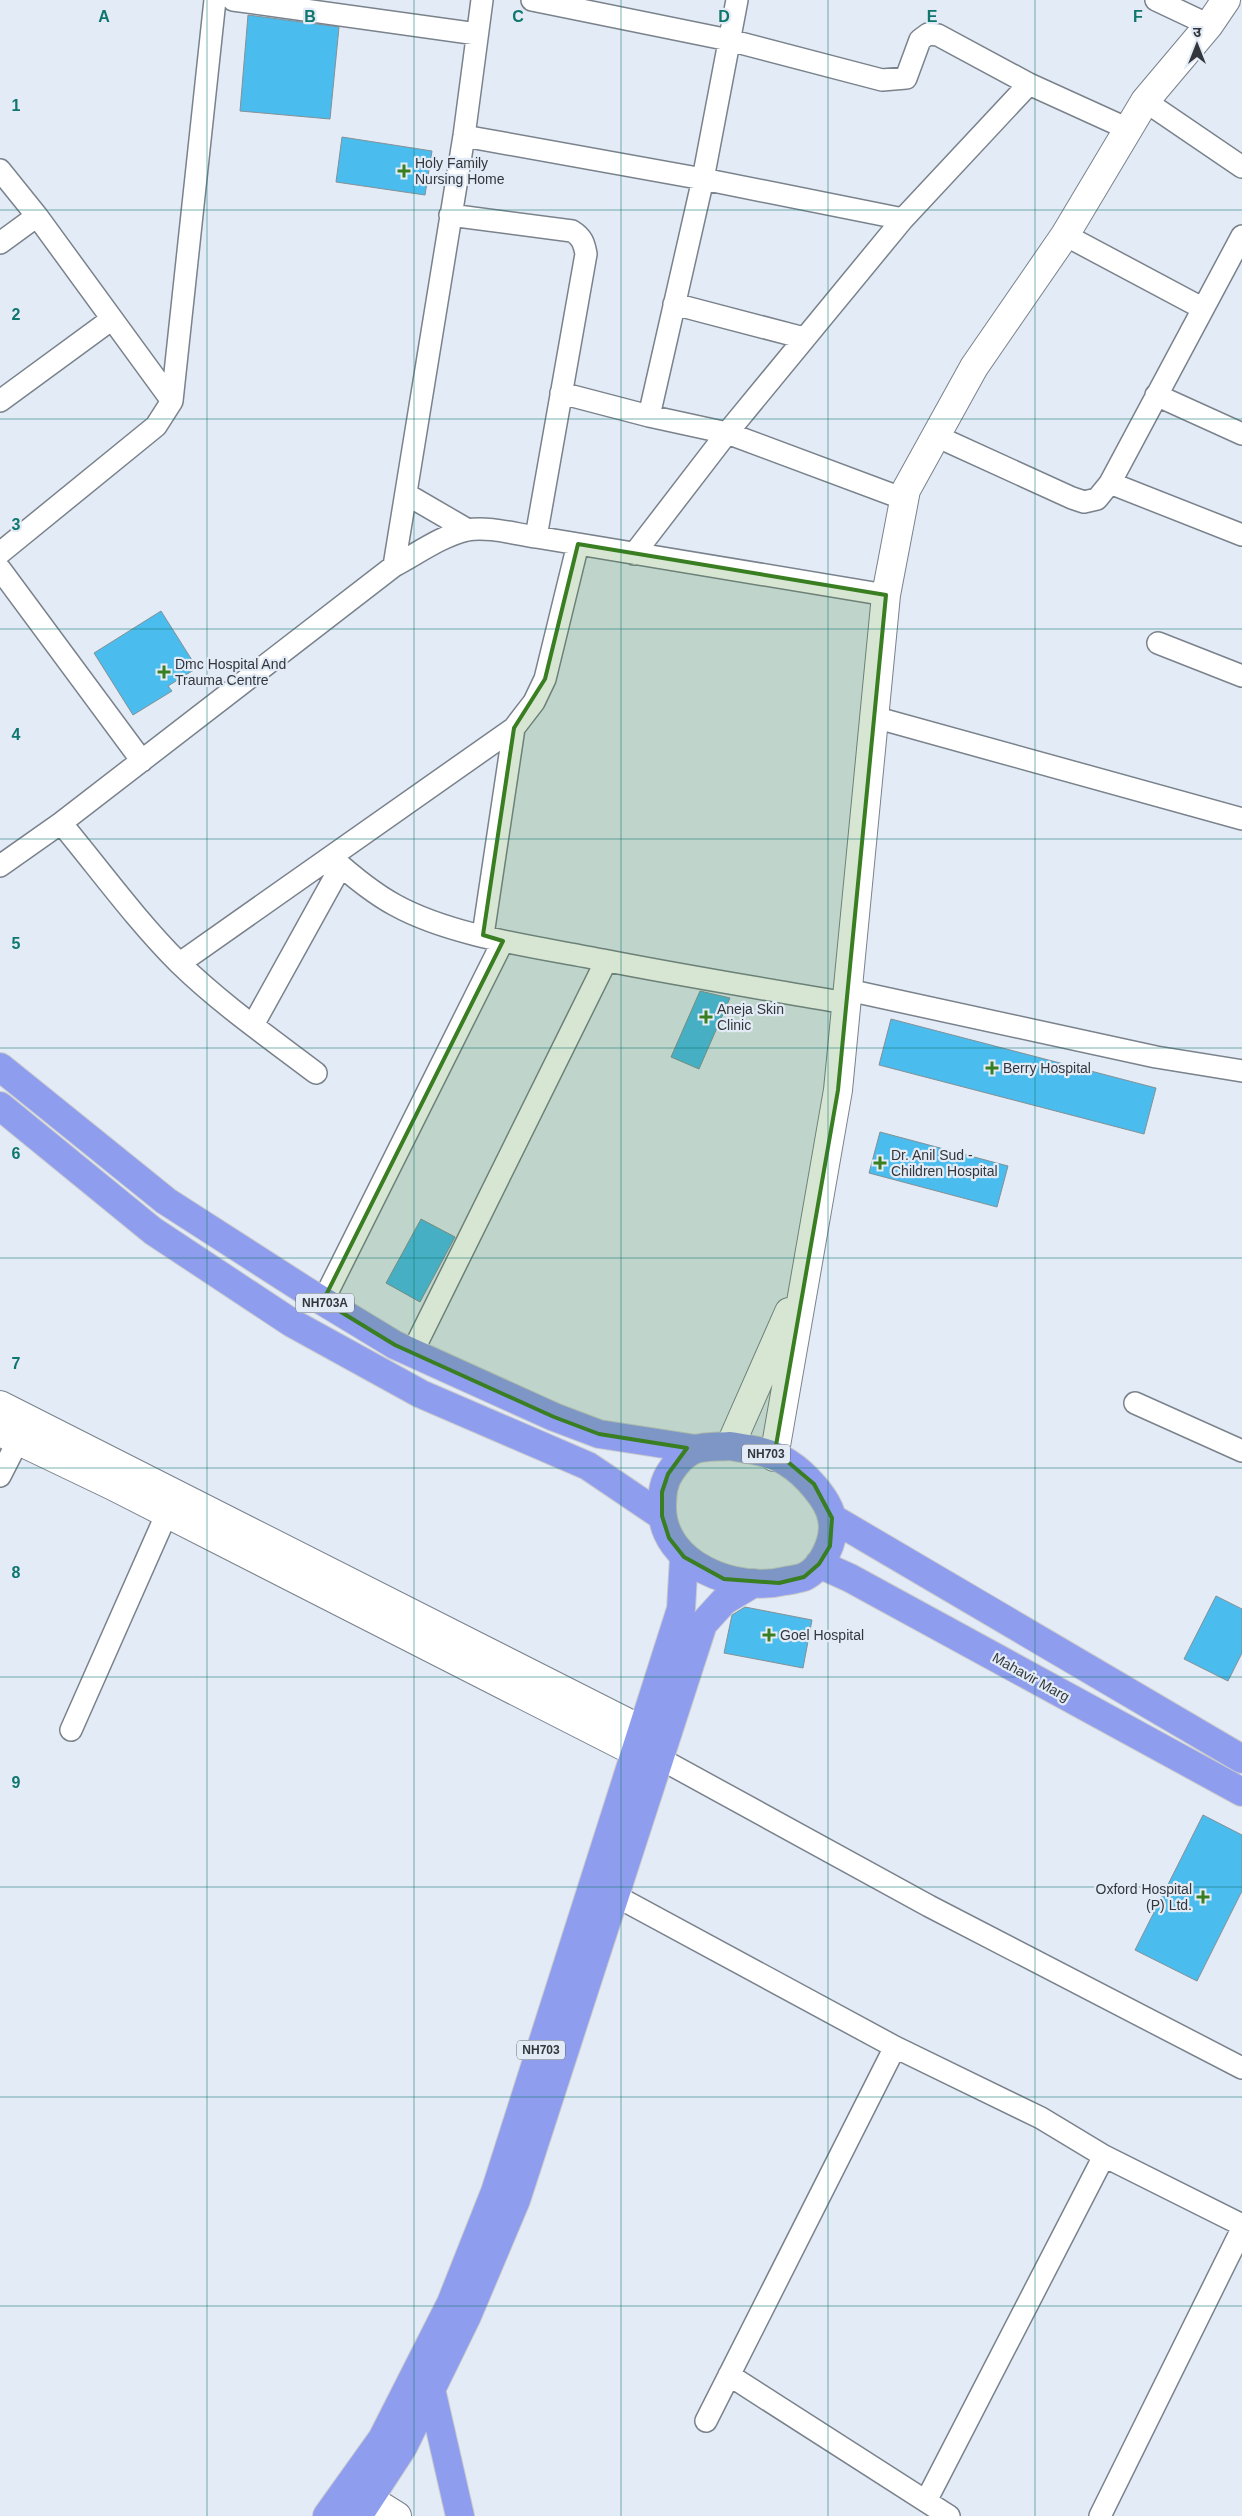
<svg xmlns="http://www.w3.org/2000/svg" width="1242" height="2516" font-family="Helvetica,'Noto Sans Devanagari',sans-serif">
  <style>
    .building { fill: #4abced; stroke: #849197 }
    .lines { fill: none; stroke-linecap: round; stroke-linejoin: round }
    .street-casing { stroke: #7a828c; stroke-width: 24 }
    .secondary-casing { stroke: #7a828c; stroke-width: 30 }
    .highway-casing { stroke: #cacbcc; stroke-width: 30 }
    .street { stroke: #fff; stroke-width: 21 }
    .secondary { stroke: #fff; stroke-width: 28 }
    .highway { stroke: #8f9def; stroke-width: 28 }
    .marked { fill: #397e21; fill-opacity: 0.2; stroke: #397e21; stroke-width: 4; stroke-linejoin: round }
    .grid { fill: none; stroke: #0f766e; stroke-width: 1; stroke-opacity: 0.55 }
    .poi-dot { fill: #397e21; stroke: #e2ebf6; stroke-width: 2 }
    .labels { text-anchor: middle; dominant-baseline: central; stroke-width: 4.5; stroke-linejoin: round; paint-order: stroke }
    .shield { fill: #e2ebf6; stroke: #686d73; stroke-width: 1 }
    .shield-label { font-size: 12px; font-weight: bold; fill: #33373b }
    .poi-label { font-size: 14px; fill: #33373b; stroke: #e2ebf6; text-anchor: start }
    .street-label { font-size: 14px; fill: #33373b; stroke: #e2ebf6 }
    .grid-label { font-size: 16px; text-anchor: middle; font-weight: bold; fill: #0f766e; stroke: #e2ebf6; stroke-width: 4.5; stroke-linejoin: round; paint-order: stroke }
  </style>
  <rect width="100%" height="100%" fill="#e2ebf6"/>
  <path class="building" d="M 248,15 L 339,27 L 330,119 L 240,111 Z
    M 342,137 L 432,151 L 425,195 L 336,182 Z
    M 161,611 L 197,668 L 168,686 L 172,691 L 133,715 L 94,653 Z
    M 700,991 L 730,998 L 699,1069 L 671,1057 Z
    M 891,1019 L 1156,1088 L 1144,1134 L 879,1065 Z
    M 880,1132 L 1008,1166 L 997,1207 L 869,1173 Z
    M 421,1219 L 455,1237 L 420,1302 L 386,1283 Z
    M 1216,1596 L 1242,1609 L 1242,1653 L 1228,1681 L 1184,1659 Z
    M 745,1607 L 812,1620 L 803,1668 L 724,1653 L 732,1615 Z
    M 1203,1815 L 1242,1835 L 1242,1891 L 1197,1981 L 1135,1950 Z"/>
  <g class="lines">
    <g class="street-casing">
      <path id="street" d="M 233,0 L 477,34
        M 532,0 L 729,40 L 882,80 L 906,78 L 920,40 L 928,34 L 938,35 L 1029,84 L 1128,129
        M 1156,0 L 1209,25
        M 1145,101 L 1242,167
        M 464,136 L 703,179 L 903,219
        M 0,170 L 37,216 L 172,401
        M 450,215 L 572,231 C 582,237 584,243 586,254 L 536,537
        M 1065,235 L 1202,308
        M 0,243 L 37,216
        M 674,304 L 804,338
        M 561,393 L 649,416 L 727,433 L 904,499
        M 1156,395 L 1242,434
        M 0,401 L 112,319
        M 649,416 L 703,179 L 737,0
        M 936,436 L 1072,498 L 1084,502 L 1097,499 L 1110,483 L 1242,236
        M 1110,483 L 1242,535
        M 406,494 L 468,530
        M 0,553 L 156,426 L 172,401 L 215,0
        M 634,554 L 727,433 L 903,219 L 1029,84
        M 394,566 L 464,136 L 482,0
        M 0,569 L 142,761
        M 1158,643 L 1242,676
        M 874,717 L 1242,819
        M 61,823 C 100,870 136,920 179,963 C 221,1004 270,1038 316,1073
        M 331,857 C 351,875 371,892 395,905 C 453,937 538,947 603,960 C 684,976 765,989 846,1003
        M 0,866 L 61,823 L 394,566 C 417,554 441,536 467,530 C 488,526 515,534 536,537 L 886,595
        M 483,935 L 514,728
        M 180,963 L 514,728 L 534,702 L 545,679 L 578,544
        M 848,990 L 1156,1057 L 1242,1071
        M 253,1025 L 341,866
        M 323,1301 L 503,941
        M 412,1353 L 606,961
        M 1135,1403 L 1242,1451
        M 0,1476 L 25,1427
        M 71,1730 L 167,1513
        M 659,1758 L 929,1906 L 1242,2068
        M 614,1895 L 895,2047 L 1041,2118 L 1104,2156 L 1242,2225
        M 729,2375 L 949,2516
        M 706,2421 L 895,2047
        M 926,2501 L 1104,2156
        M 1100,2516 L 1242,2229"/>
    </g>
    <g class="secondary-casing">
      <path id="secondary" d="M 0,1405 L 642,1730
        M 0,1432 L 111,1485 L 635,1752
        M 730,1446 L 789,1312
        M 774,1457 L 838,1090 L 886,595 L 906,490 L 974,367 L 1065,235 L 1145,101 L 1209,25 L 1226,0
        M 349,2486 L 397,2516"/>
    </g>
    <g class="highway-casing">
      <path id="highway" d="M 0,1067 L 166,1201 L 306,1291 L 395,1345 L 554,1417 L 599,1434 L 696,1449
        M 0,1106 L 153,1231 L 292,1323 L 421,1394 L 588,1466 L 662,1516
        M 730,1446 C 749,1449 772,1452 788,1463 C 804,1473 829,1499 832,1519 C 836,1539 823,1568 804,1577 C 798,1579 791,1580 785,1581 C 736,1593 662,1565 662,1507 C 662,1494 663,1482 671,1471 C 677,1462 684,1453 696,1449 C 706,1446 719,1447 730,1446 Z
        M 832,1518 L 1242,1759
        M 819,1564 L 850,1578 L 1242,1792
        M 431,2389 L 460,2516
        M 327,2516 L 382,2439 L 451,2303 L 495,2192 L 681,1609 L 684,1557
        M 358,2516 L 403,2447 L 467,2316 L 516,2200 L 703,1624 L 724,1601 L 754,1583"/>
    </g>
    <use href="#street" class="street"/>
    <use href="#secondary" class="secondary"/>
    <use href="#highway" class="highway"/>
  </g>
  <path class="marked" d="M 578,544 L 886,595 L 838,1090 L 774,1457 L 788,1462 L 814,1484 L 832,1518 L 830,1546 L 819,1564 L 804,1577 L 779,1583 L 724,1579 L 684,1557 L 669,1538 L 662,1516 L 662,1492 L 668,1474 L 687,1448 L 599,1434 L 554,1417 L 395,1345 L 323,1301 L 503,941 L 483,935 L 514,728 L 545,679 Z"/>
  <path class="grid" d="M 207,0 L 207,2516M 414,0 L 414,2516M 621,0 L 621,2516M 828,0 L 828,2516M 1035,0 L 1035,2516M 0,210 L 1242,210M 0,419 L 1242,419M 0,629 L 1242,629M 0,839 L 1242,839M 0,1048 L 1242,1048M 0,1258 L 1242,1258M 0,1468 L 1242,1468M 0,1677 L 1242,1677M 0,1887 L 1242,1887M 0,2097 L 1242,2097M 0,2306 L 1242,2306"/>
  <g class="poi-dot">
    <path d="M401.5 163.5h5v5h5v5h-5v5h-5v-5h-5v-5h5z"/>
    <path d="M161.5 664.5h5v5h5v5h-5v5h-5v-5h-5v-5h5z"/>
    <path d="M703.5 1009.5h5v5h5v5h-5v5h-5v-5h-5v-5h5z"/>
    <path d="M989.5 1060.5h5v5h5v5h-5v5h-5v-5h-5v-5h5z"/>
    <path d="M877.5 1155.5h5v5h5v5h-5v5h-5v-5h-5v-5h5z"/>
    <path d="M766.5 1627.5h5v5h5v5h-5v5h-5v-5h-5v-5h5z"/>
    <path d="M1200.5 1889.5h5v5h5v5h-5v5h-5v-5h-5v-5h5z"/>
  </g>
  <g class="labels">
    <g class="shield">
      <rect x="296" y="1293.5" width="58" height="19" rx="4"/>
      <rect x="742" y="1444.5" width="48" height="19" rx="4"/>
      <rect x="517" y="2040.5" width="48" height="19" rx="4"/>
    </g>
    <g class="shield-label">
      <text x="325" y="1303">NH703A</text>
      <text x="766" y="1454">NH703</text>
      <text x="541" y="2050">NH703</text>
    </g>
    <g class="poi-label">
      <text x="415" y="163">Holy Family<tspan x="415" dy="16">Nursing Home</tspan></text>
      <text x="175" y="664">Dmc Hospital And<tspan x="175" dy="16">Trauma Centre</tspan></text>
      <text x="717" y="1009">Aneja Skin<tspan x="717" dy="16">Clinic</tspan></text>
      <text x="1003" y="1068">Berry Hospital</text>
      <text x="891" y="1155">Dr. Anil Sud -<tspan x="891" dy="16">Children Hospital</tspan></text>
      <text x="780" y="1635">Goel Hospital</text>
      <text x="1192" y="1889" text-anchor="end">Oxford Hospital<tspan x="1192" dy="16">(P) Ltd.</tspan></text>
    </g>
    <g class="street-label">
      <text transform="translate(1031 1677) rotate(29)">Mahavir Marg</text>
    </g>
  </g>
  <g class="grid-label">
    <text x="104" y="22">A</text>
    <text x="310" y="22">B</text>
    <text x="518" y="22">C</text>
    <text x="724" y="22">D</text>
    <text x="932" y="22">E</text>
    <text x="1138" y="22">F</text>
    <text x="16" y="111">1</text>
    <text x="16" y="320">2</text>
    <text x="16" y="530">3</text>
    <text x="16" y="740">4</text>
    <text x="16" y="949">5</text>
    <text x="16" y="1159">6</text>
    <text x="16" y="1369">7</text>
    <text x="16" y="1578">8</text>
    <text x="16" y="1788">9</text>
  </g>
  <g transform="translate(1197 45)" stroke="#e2ebf6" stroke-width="4" paint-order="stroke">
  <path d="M0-4L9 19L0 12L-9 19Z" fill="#33373b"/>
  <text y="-8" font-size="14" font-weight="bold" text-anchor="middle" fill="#33373b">उ</text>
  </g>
</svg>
